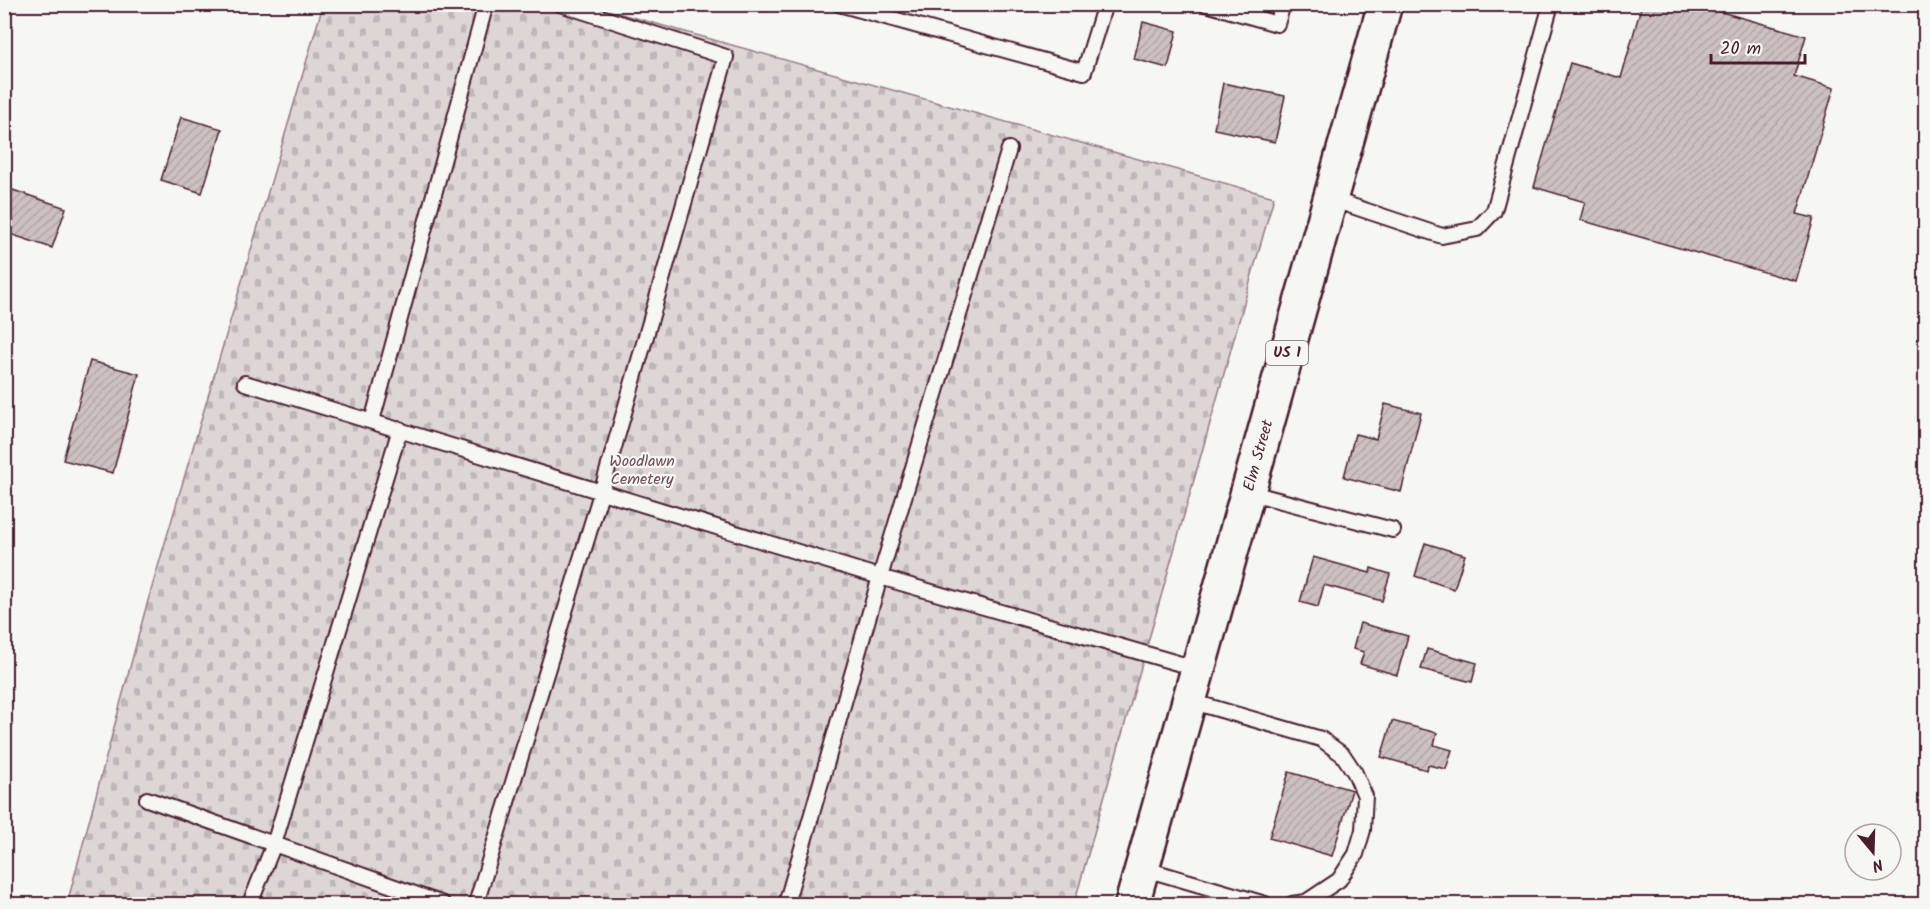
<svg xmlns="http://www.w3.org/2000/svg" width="1930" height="909" font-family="Kalam,sans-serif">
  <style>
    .cemetery { fill: url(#cemetery-stones); stroke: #947a80; stroke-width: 1.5 }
    .building { fill: url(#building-hatch); stroke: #4a1f2b; stroke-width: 1.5 }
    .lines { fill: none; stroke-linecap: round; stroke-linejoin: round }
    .lane-casing { stroke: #4a1f2b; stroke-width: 18 }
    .primary-casing { stroke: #4a1f2b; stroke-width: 38 }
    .lane { stroke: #f6f6f2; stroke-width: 14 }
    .primary { stroke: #f6f6f2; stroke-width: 33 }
    .labels { text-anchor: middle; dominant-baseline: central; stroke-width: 4.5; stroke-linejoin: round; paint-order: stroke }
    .shield { fill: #f6f6f2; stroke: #7e6067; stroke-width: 1.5 }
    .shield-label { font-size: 15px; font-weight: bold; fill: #4a1f2b }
    .street-label { font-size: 16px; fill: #4a1f2b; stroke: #f6f6f2 }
    .park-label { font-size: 16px; fill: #6f4d56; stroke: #f6f6f2 }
  </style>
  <defs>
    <pattern id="cemetery-stones" width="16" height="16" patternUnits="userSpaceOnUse" patternTransform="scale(1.5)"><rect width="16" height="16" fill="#ddd6d5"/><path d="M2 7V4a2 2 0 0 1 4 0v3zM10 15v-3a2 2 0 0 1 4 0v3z" fill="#bfb7b7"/></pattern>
    <pattern id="building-hatch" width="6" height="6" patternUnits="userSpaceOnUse" patternTransform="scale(1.5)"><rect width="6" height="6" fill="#ccc1c0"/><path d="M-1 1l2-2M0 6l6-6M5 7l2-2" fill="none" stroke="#b1a5a5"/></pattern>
  </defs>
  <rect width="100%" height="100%" fill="#f6f6f2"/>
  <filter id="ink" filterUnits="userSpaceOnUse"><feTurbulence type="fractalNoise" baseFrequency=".0167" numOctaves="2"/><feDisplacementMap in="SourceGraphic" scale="12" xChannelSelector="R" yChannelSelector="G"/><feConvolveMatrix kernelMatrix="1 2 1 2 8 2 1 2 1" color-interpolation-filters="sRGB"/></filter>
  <g filter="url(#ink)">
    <path class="cemetery" d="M 323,5 L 589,5 L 1274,197 L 1074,904 L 67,904 L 145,611 Z"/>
    <path class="building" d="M 743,4 L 768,4 L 766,11 Z
      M 1642,4 L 1693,4 L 1806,36 L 1794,76 L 1834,88 L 1797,214 L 1814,218 L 1796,281 L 1580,220 L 1585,202 L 1534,187 L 1570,63 L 1621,78 Z
      M 1143,22 L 1177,31 L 1168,68 L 1134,59 Z
      M 1223,83 L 1285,96 L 1275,142 L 1214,129 Z
      M 181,117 L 222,129 L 202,193 L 161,180 Z
      M 4,187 L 66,208 L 52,248 L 4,232 Z
      M 90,361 L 139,374 L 113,473 L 63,460 Z
      M 1385,404 L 1421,413 L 1401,492 L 1344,477 L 1355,434 L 1376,439 Z
      M 1425,543 L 1465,555 L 1454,589 L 1415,576 Z
      M 1313,557 L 1370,573 L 1371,568 L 1390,574 L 1382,601 L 1324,585 L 1318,607 L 1300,602 Z
      M 1360,623 L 1408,636 L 1397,675 L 1360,664 L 1364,652 L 1353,649 Z
      M 1427,649 L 1477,663 L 1472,682 L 1421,669 Z
      M 1392,721 L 1437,733 L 1434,745 L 1452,750 L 1446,769 L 1428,765 L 1427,770 L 1381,757 Z
      M 1289,772 L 1352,790 L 1332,856 L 1269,838 Z"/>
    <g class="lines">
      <g class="lane-casing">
        <path id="lane" d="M 839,4 L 1084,72 L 1105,4
          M 1206,4 L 1277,24 L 1283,4
          M 1331,199 L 1442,236 L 1477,229 L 1494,211 L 1551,4
          M 245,383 L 880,577 L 1198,669
          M 372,421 L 486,4
          M 1247,492 L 1393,530
          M 1190,701 L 1321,739 L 1343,755 L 1355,773 L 1365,796 L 1363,830 L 1356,854 L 1339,880 L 1306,902 L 1292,904
          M 147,799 L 443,904
          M 1142,868 L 1265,904
          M 250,904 L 274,844 L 400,429
          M 476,904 L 601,493 L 726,57 L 560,4
          M 786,904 L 880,577 L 1009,149"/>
      </g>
      <g class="primary-casing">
        <g id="primary">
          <path id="s1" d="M 1132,904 L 1385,4"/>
        </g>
      </g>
      <use href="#lane" class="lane"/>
      <use href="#primary" class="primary"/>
    </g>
  </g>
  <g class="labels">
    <rect class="shield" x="1266" y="341" width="42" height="24" rx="4.5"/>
    <g class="shield-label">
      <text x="1287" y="353">US 1</text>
    </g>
    <g class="street-label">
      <text stroke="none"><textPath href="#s1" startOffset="466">Elm Street</textPath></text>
    </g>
    <g class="park-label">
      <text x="642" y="461">Woodlawn<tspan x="642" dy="18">Cemetery</tspan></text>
    </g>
  </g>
  <rect width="1930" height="909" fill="none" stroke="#f6f6f2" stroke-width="24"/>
  <rect x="12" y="12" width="1906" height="885" fill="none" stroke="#4a1f2b" stroke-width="2" filter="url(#ink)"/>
  <g transform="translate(1873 852) rotate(161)"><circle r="28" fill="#f6f6f2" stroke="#b1a0a2" stroke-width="1.5"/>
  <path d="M0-4.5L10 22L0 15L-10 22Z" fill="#4a1f2b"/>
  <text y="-9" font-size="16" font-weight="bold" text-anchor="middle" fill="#4a1f2b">N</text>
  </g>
  <path d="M1711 54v9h94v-9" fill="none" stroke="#4a1f2b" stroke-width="3"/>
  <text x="1720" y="54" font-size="18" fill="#4a1f2b" stroke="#f6f6f2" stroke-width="4.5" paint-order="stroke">20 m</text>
</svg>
